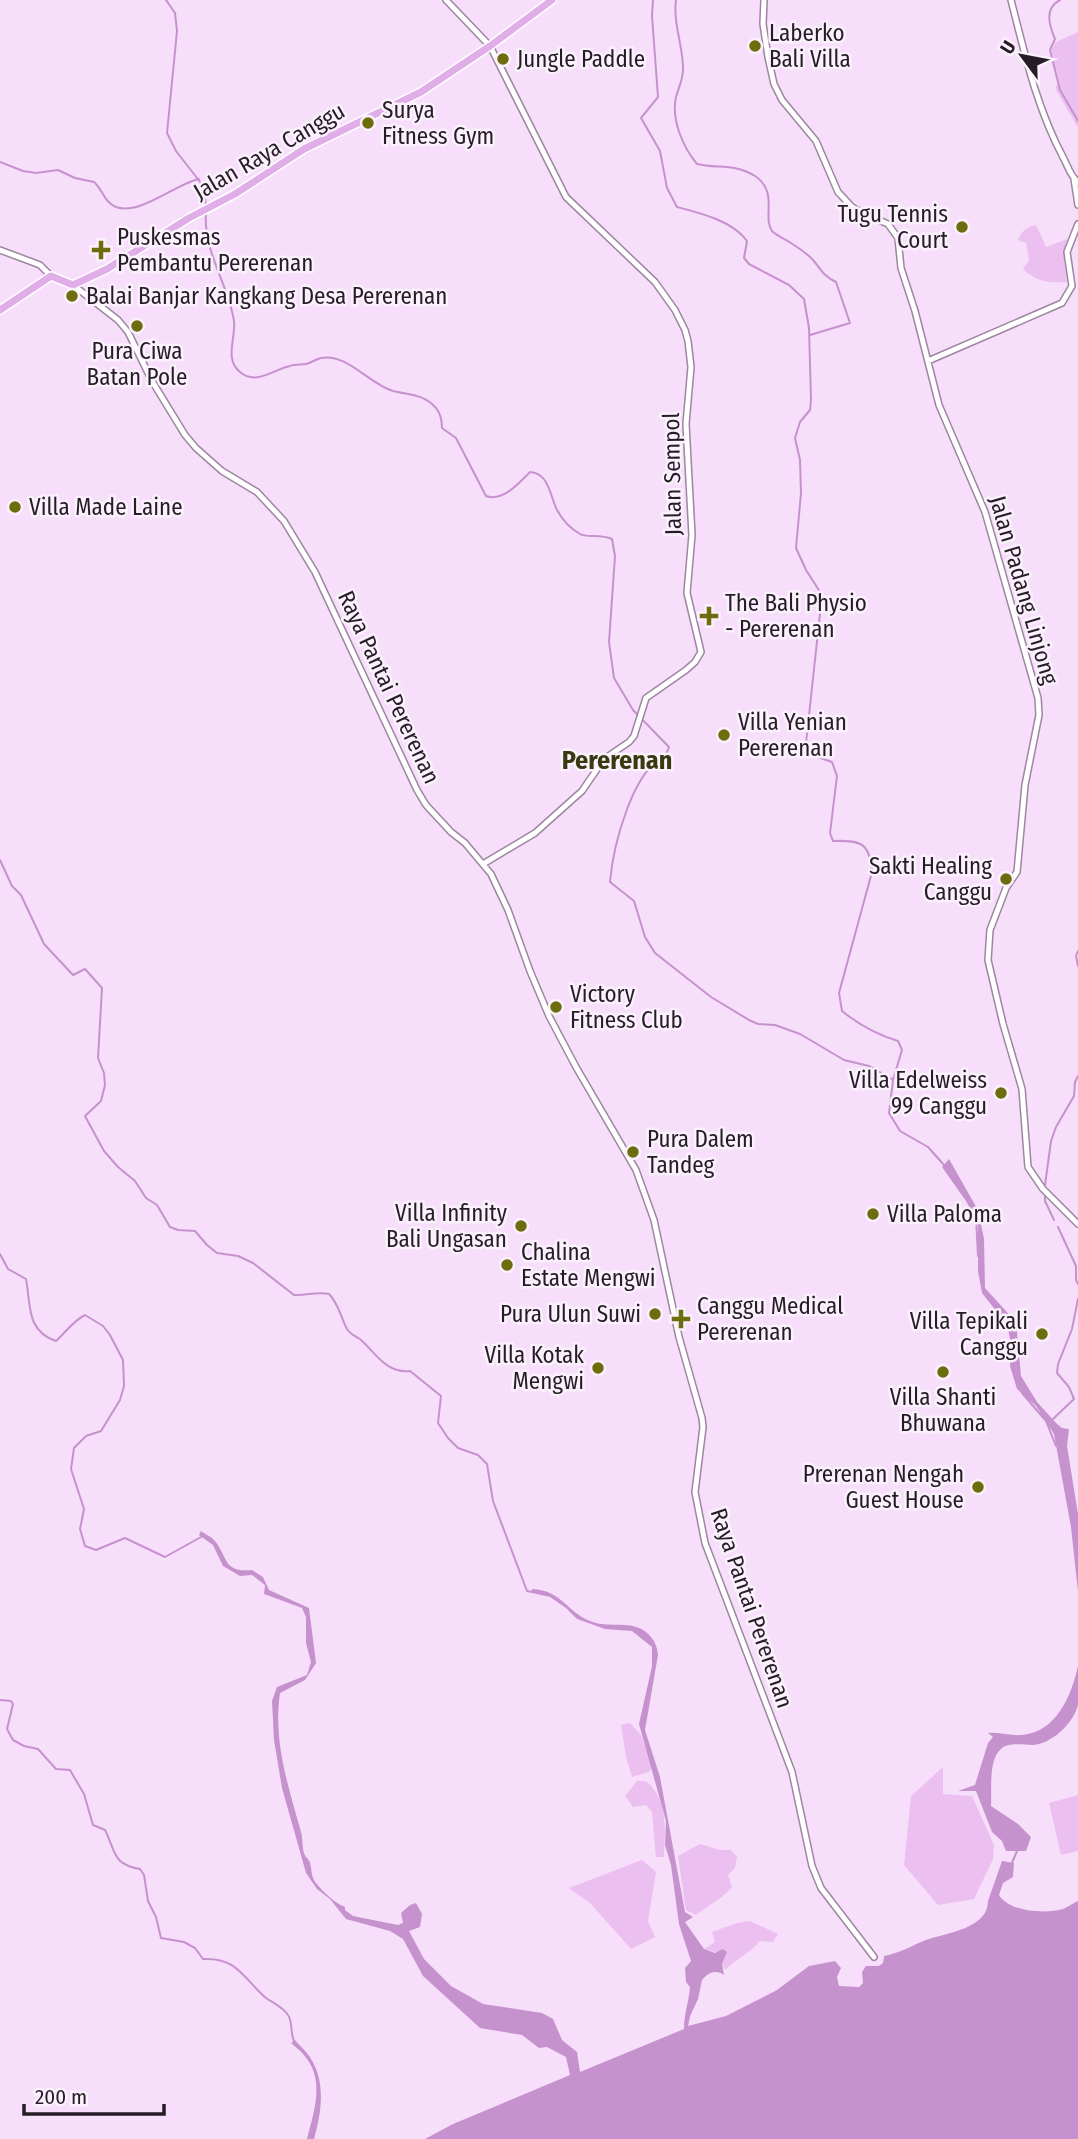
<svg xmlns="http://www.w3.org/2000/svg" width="1078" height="2139" font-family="'Fira Sans Condensed',sans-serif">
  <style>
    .green { fill: #ebbff0 }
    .water { fill: #c692cd }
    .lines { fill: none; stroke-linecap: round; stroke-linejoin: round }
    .stream { stroke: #c692cd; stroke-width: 2 }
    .minor-casing { stroke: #9d86a0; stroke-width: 8 }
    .major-casing { stroke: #fff; stroke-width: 10 }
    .minor { stroke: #fff; stroke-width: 5 }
    .major { stroke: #e1ade9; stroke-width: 7 }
    .poi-dot { fill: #6d6d0e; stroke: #fbf1fd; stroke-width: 2.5 }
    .labels { text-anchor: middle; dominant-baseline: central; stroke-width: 5; stroke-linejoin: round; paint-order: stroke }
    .poi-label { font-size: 23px; fill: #251c26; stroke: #fbf1fd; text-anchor: start }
    .street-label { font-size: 23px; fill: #251c26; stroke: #fbf1fd }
    .quarter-label { font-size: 26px; font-weight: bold; fill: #38390f; stroke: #fbf1fd }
  </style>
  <rect width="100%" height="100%" fill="#f7defb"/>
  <path class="green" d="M 1078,32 L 1078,126 L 1077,126 L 1055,88 L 1059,82 L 1051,51 L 1056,42 Z
    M 1036,225 L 1046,247 L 1067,239 L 1064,259 L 1067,282 C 1050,283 1036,282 1023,269 L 1029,260 L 1026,243 L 1018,240 C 1022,230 1027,227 1036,225 Z
    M 630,1723 L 641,1735 L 652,1767 L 649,1772 L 632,1777 L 626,1757 L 621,1725 Z
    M 943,1767 L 943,1794 L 972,1796 L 994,1845 L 993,1859 L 974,1899 L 938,1905 L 904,1865 L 911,1796 Z
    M 637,1781 L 646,1781 C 669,1801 665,1829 664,1857 L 656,1857 L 652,1812 L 646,1805 L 633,1807 L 625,1796 Z
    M 1078,1795 L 1078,1851 L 1061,1855 L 1049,1803 Z
    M 700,1844 L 720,1850 L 731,1850 L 737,1857 L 735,1868 L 728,1875 L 732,1887 C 725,1897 707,1906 696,1915 L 686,1910 L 678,1856 Z
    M 642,1860 L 656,1872 L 648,1921 L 655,1937 L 631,1949 L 591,1904 L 569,1888 Z
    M 750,1921 L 778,1934 L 773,1942 L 760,1941 C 750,1953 736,1959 725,1970 L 722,1964 L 726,1955 L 704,1949 L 715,1942 L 712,1932 L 737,1923 Z"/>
  <path class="water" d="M 949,1159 L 978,1210 L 984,1239 L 985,1288 L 1016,1322 L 1021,1376 L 1037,1402 L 1057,1424 L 1062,1428 L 1069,1429 L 1067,1446 L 1078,1514 L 1078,1592 L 1071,1527 L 1054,1434 L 1036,1406 L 1017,1389 L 1010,1366 L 1011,1343 L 1007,1325 L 982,1293 L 978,1271 L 978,1223 L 966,1201 L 942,1167 Z
    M 201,1531 C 205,1534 212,1537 215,1541 C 228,1557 223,1573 252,1570 L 263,1577 L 269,1590 L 309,1608 L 316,1663 L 305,1680 L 280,1693 C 273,1742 288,1785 301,1832 C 303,1839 302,1847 304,1853 C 306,1859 308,1857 310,1863 C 312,1870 311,1877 316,1883 C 323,1892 336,1904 345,1907 L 345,1910 L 353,1916 L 398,1925 L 403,1923 L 401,1913 L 410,1905 L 416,1903 L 422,1914 L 420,1927 L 409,1931 L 424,1959 L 451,1986 L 483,2004 L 542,2013 L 553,2019 L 562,2040 L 577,2052 L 580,2072 L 684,2029 C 684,2014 689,2001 690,1987 L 686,1982 L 685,1968 L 691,1961 L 679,1924 L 671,1865 L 665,1845 L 666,1821 L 639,1724 L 652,1666 L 652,1647 L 632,1631 L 605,1629 L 577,1619 L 566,1608 L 550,1597 L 532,1593 L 532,1589 C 563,1590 567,1614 593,1622 C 609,1628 631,1620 646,1632 C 654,1639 657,1645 658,1655 L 645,1730 L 660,1777 L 685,1912 L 693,1917 L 685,1922 L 704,1949 L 715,1953 L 723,1949 L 727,1952 L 722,1964 L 724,1975 C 715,1969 708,1973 702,1980 L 698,1999 L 690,2016 L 688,2026 L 726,2016 L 777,1990 L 809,1966 L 835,1961 L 841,1968 L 837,1977 L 839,1986 L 859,1987 L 863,1983 L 862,1972 L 866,1966 L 879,1966 L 883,1963 L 884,1956 C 900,1953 911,1946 926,1940 C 945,1933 988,1929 988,1901 L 1002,1861 L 1014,1863 L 1013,1877 L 1003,1883 L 999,1895 C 1009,1912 1045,1914 1063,1909 C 1068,1907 1073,1903 1078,1901 L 1078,2139 L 425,2139 L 453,2124 L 570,2075 L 566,2057 L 547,2047 L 539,2048 L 522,2035 L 480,2028 L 423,1976 L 403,1939 L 390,1931 L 346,1919 L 330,1899 L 317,1889 L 306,1873 L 282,1788 L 274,1740 L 272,1701 L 277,1687 L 307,1675 L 311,1662 L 306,1643 L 306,1617 L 302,1608 L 264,1594 L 265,1585 L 252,1575 L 240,1576 L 223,1566 L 213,1545 L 199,1535 Z
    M 1078,1666 C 1078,1678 1078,1692 1078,1704 C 1075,1722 1051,1745 1032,1745 C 1023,1745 1008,1742 1001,1749 C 988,1760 992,1790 991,1806 L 1018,1824 L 1031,1837 L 1026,1851 L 1006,1851 L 1002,1841 L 992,1832 L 976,1791 L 958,1791 L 975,1785 L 988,1743 L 993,1737 L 988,1733 C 999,1732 1010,1736 1022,1735 C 1056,1732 1071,1697 1078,1666 Z
    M 295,2040 C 299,2045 303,2048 306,2052 C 327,2077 322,2111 314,2139 L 307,2139 C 314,2111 326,2079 303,2054 C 300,2050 295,2047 291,2043 Z"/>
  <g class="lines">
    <path class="stream" d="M 166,0 L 175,13 L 177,31 L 167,133 L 176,151 L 204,187 L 206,207
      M 653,0 L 652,16 L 658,97 L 641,118 L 660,151 L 667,188 L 677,207 C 700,213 733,221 747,241 L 744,258 L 749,264 L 789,285 L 804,299 L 809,328 L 811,400 L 810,410 L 800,422 L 795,438 L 800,460 L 801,493 L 796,548 L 806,570 L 822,595 L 806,743 L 812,755 L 832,762 L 837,776 L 830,833 L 833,841 C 860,840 870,842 872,872 L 839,993 L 842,1011 C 858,1024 878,1035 898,1041 L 902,1050 L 893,1080 L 889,1113 L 900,1131 L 928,1147 L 944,1165
      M 676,0 C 673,22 682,43 683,66 C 684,78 679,86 676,97 C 671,120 683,147 697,164 C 717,169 735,163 755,176 C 779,192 762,217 772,231 C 777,236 785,239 791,243 C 798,248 807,253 813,260 C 821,269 823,276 836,282 L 850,323 L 810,335
      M 1060,0 C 1044,8 1049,25 1055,39 L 1050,50 L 1060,90 L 1078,121
      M 0,162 L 23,171 L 36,173 L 58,170 L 75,178 L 94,182 C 103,190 104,202 116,207 C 140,216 177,183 199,179
      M 206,213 C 203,251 228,284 234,321 C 236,338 224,359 240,372 C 256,386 274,369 290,366 C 295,364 301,365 306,364 C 311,363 316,359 321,358 C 347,353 369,384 393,391 C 409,395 424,394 436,408 C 441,414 442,421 442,428 L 456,438 L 486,496 C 503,502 519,483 530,472 C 549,473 550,496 557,510 C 562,519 571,529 580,534 C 586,538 601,534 612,539 L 615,556 L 609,642 L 614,678 L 633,710 L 669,747 L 666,755 C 632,770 613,847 610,882 L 634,901 L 645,937 L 655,953 L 711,997 L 749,1020 L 758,1024 L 775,1025 L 800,1034 L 844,1060 L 869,1066 L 892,1079
      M 0,860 L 12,886 L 21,895 L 44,944 L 73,975 L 85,969 L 102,988 L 98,1058 L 104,1073 L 105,1085 L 101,1101 L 85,1116 L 104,1151 L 118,1167 L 135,1181 L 146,1198 L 157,1205 L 170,1227 L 178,1230 L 195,1231 L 207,1245 L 217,1253 L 238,1256 L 253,1263 L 294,1295 C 306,1296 317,1291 329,1294 C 339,1304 340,1316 347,1329 C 350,1334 355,1336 360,1339 C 375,1352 386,1374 410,1371 L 441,1396 L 438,1423 L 448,1438 L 458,1448 L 478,1455 L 487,1464 L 493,1501 L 527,1591 L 532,1592
      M 1078,951 L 1076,956 L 1078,966
      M 1045,1185 L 1051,1141 L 1056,1127 L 1074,1096 L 1075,1082 L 1078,1076
      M 1045,1196 L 1045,1201 L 1054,1220
      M 976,1216 L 978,1256
      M 1058,1227 L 1076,1266 L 1076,1280 L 1078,1284
      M 0,1254 L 8,1269 L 26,1279 C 31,1305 26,1331 56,1341 C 66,1332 73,1321 85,1315 L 103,1326 L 110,1335 L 123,1360 L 124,1386 L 120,1400 L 101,1431 L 86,1436 L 74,1448 L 71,1469 L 84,1509 L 80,1529 L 85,1546 L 96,1550 L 125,1538 L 165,1557 L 201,1537
      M 1022,1393 L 1046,1421 L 1056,1446
      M 1053,1419 L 1074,1399 L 1069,1387 L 1057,1373 L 1058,1364 L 1072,1329 L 1078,1299
      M 0,1700 L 11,1701 L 13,1704 L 7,1729 L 13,1740 L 24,1746 L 38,1749 L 56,1769 L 70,1770
      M 70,1770 L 84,1794 L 93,1825 L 105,1830 C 116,1852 112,1864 140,1869 L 144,1875 L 148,1901 L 156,1917 L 161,1938 L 184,1942 L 195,1948 L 203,1959 C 237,1957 243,1978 266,1998 C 273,2003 283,2007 288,2015 C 293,2022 290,2033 294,2041
      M 1011,1865 L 1017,1851"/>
    <g class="minor-casing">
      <path id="minor" d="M 446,0 L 490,46 L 566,197 L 655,282 L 675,310 L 685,330 L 688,341 L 691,367 L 686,424 L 692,535 L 687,593 L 701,652 L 695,662 L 686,670 L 646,698 L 634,736 L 629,742 L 604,759 L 582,791 L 535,833 L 483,864
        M 764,0 L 763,24 L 768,57 L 774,84 L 782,100 L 816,141 L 838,192 L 852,207 L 862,213 L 888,224 L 898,238 L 901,268 L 915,311 L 939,405 L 985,512 L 1038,698 L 1039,715 L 1025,785 L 1017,872 L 1006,888 L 990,930 L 988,960 L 1003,1024 L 1022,1089 L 1028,1167 L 1043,1189 L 1078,1224
        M 1011,0 C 1025,55 1037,109 1064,159 C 1068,167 1071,177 1078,182
        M 1074,179 L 1078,205
        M 0,250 L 40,265 L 51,276
        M 73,285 L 118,320 L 128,332 L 152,381 L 185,435 L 196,448 L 222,471 L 257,492 L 284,521 L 315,572 L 417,790 L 426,805 L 451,832 L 465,843 L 491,874 L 508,910 L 530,971 L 549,1016 L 576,1067 L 636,1170 L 654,1220 L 679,1337 L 702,1418 L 703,1427 L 695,1492 L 705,1543 L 792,1772 L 812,1866 L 821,1888 L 874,1957
        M 928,361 L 1062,303 L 1072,286 L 1067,252 L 1078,224"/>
    </g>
    <g class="major-casing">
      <path id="major" d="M 0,310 L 51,276 L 73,285 L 107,269 L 189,218 L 235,194 L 304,149 L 421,92 L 490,46 L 552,0"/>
    </g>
    <use href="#minor" class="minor"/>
    <use href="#major" class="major"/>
  </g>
  <g class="poi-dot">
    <circle cx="755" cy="46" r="7"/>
    <circle cx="503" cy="59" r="7"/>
    <circle cx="368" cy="123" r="7"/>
    <circle cx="962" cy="227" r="7"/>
    <path d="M97.5 239.5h7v7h7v7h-7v7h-7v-7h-7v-7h7z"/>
    <circle cx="72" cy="296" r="7"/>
    <circle cx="137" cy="326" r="7"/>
    <circle cx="15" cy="507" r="7"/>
    <path d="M705.5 605.5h7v7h7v7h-7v7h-7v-7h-7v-7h7z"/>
    <circle cx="724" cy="735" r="7"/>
    <circle cx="1006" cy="879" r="7"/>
    <circle cx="556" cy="1007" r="7"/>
    <circle cx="1001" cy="1093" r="7"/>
    <circle cx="633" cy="1152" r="7"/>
    <circle cx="873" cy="1214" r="7"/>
    <circle cx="521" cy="1226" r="7"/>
    <circle cx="507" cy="1265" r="7"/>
    <circle cx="655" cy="1314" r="7"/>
    <path d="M677.5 1308.5h7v7h7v7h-7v7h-7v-7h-7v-7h7z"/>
    <circle cx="1042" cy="1334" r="7"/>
    <circle cx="598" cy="1368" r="7"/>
    <circle cx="943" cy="1372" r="7"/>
    <circle cx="978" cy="1487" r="7"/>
  </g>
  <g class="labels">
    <g class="poi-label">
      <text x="769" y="33">Laberko<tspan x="769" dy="26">Bali Villa</tspan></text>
      <text x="517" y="59">Jungle Paddle</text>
      <text x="382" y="110">Surya<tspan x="382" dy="26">Fitness Gym</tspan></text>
      <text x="948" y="214" text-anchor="end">Tugu Tennis<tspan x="948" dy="26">Court</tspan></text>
      <text x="117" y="237">Puskesmas<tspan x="117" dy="26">Pembantu Pererenan</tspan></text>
      <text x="86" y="296">Balai Banjar Kangkang Desa Pererenan</text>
      <text x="137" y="351" text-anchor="middle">Pura Ciwa<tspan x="137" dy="26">Batan Pole</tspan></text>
      <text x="29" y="507">Villa Made Laine</text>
      <text x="725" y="603">The Bali Physio<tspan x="725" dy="26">- Pererenan</tspan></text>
      <text x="738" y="722">Villa Yenian<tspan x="738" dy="26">Pererenan</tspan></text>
      <text x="992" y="866" text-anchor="end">Sakti Healing<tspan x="992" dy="26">Canggu</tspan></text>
      <text x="570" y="994">Victory<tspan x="570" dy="26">Fitness Club</tspan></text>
      <text x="987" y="1080" text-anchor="end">Villa Edelweiss<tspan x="987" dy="26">99 Canggu</tspan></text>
      <text x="647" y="1139">Pura Dalem<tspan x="647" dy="26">Tandeg</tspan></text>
      <text x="507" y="1213" text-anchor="end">Villa Infinity<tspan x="507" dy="26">Bali Ungasan</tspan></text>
      <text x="887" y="1214">Villa Paloma</text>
      <text x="521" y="1252">Chalina<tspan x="521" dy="26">Estate Mengwi</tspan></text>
      <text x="697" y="1306">Canggu Medical<tspan x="697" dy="26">Pererenan</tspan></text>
      <text x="641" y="1314" text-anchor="end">Pura Ulun Suwi</text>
      <text x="1028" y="1321" text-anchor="end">Villa Tepikali<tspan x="1028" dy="26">Canggu</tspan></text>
      <text x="584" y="1355" text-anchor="end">Villa Kotak<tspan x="584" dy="26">Mengwi</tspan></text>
      <text x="943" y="1397" text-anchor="middle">Villa Shanti<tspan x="943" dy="26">Bhuwana</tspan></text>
      <text x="964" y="1474" text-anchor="end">Prerenan Nengah<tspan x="964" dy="26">Guest House</tspan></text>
    </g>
    <g class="street-label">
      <text transform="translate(269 151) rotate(-30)">Jalan Raya Canggu</text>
      <text transform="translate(672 474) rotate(-91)">Jalan Sempol</text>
      <text transform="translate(1024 590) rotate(74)">Jalan Padang Linjong</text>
      <text transform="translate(389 687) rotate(65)">Raya Pantai Pererenan</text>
      <text transform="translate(752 1608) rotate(71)">Raya Pantai Pererenan</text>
    </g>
    <g class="quarter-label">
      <text x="617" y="760">Pererenan</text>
    </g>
  </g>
  <g transform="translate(1022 56) rotate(302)" stroke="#fbf1fd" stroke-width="5" paint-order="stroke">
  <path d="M0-5L12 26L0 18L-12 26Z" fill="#251c26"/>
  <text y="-10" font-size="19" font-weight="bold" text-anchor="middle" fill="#251c26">U</text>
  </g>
  <path d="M24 2104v10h140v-10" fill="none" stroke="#251c26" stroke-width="3.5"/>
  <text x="35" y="2104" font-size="21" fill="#251c26" stroke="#fbf1fd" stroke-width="5" paint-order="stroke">200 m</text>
</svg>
